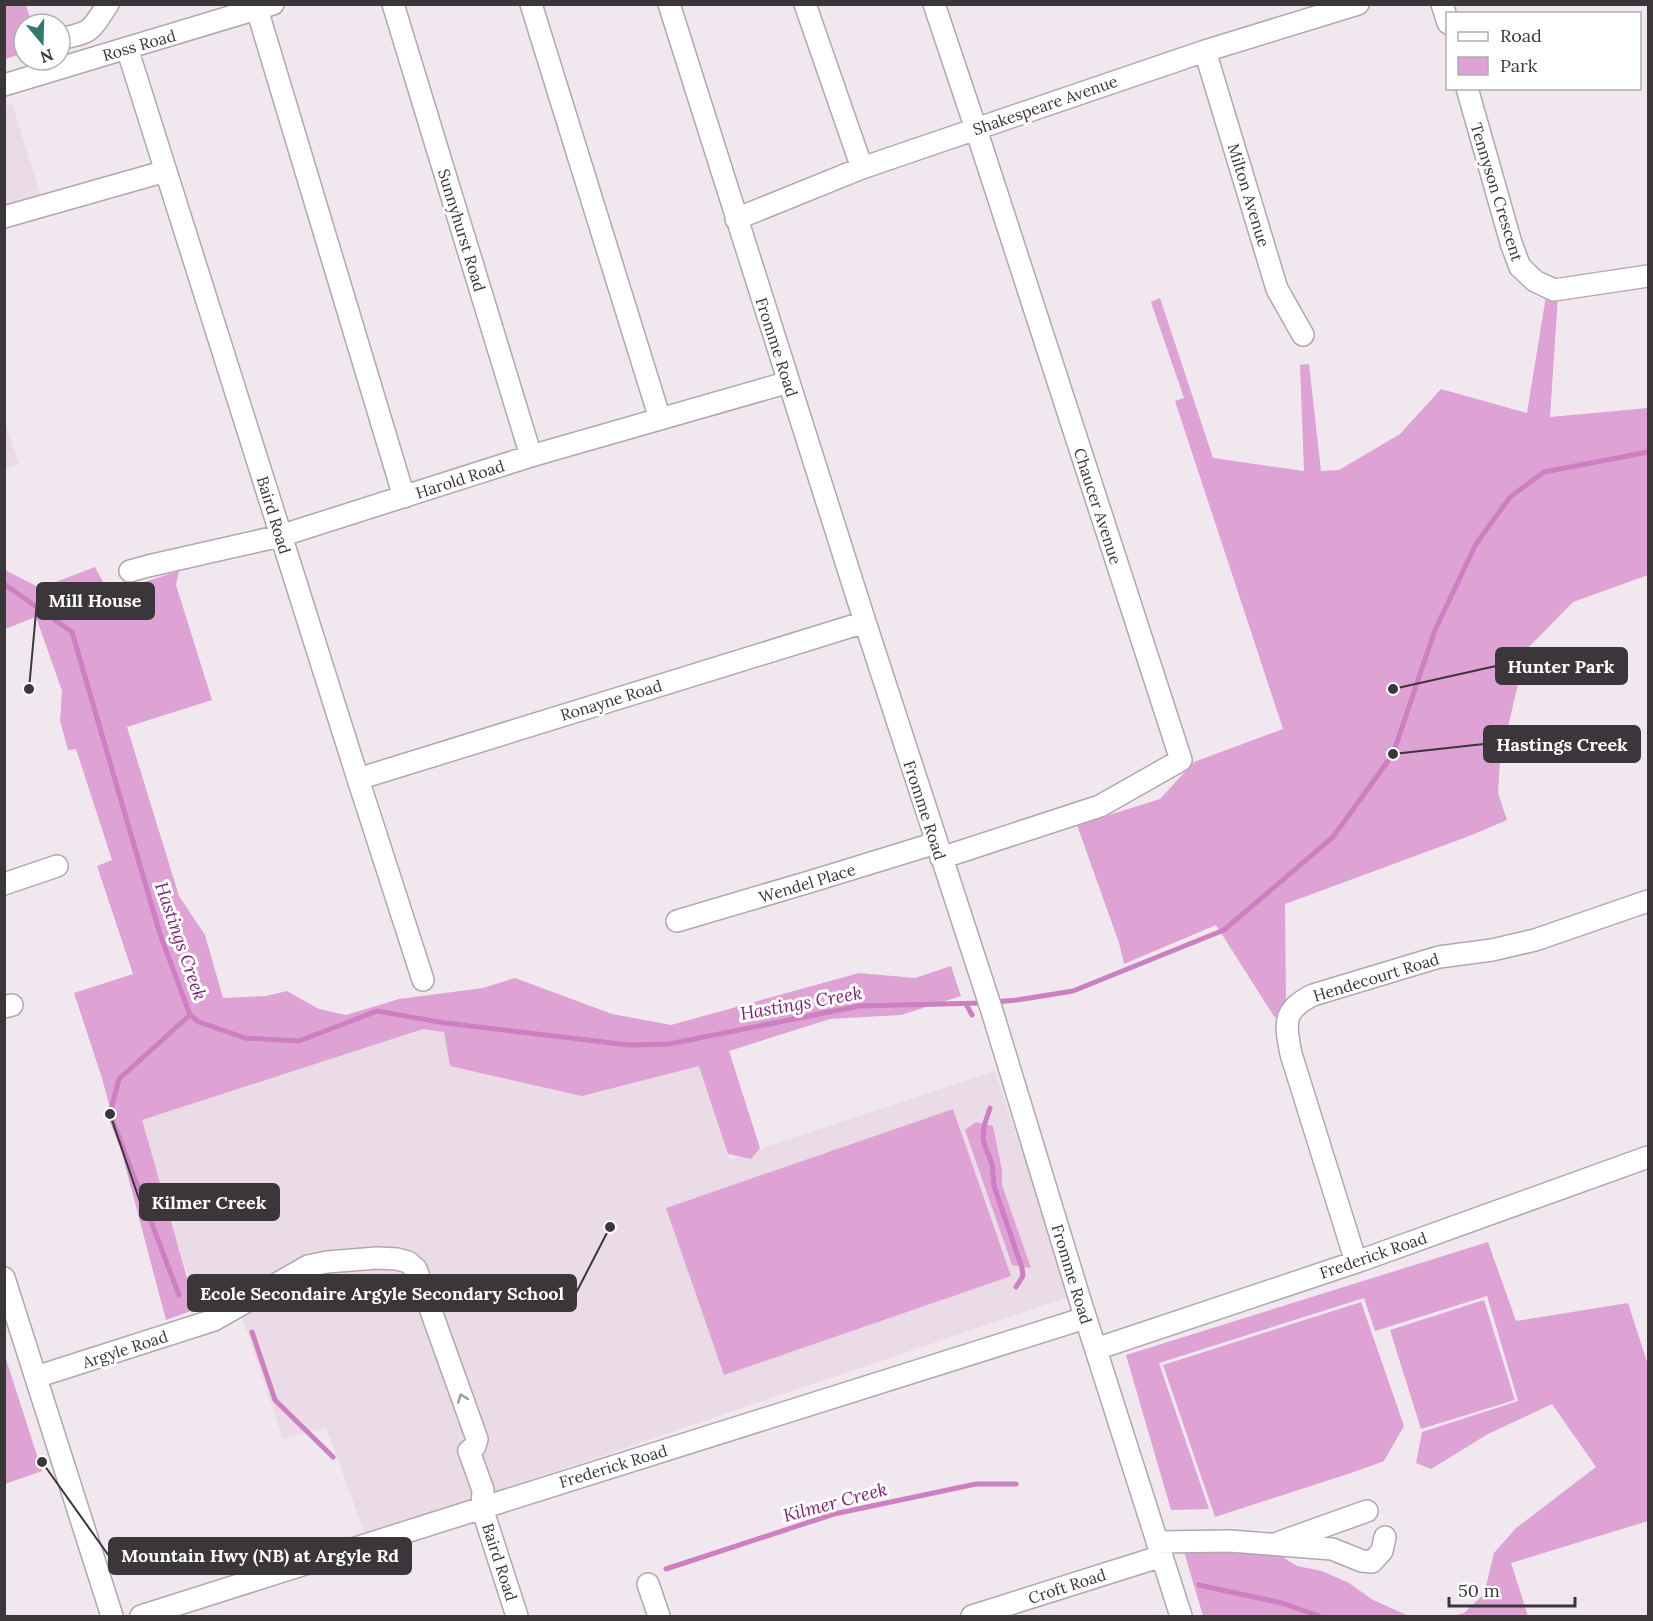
<svg xmlns="http://www.w3.org/2000/svg" width="1653" height="1621" font-family="Lora,serif">
  <style>
    .built { fill: #eadbe7 }
    .green { fill: #dea2d5 }
    .lines { fill: none; stroke-linecap: round; stroke-linejoin: round }
    .stream { stroke: #cd7fc2; stroke-width: 5 }
    .minor-casing { stroke: #b0a7af; stroke-width: 24 }
    .minor { stroke: #fff; stroke-width: 21 }
    .oneway { stroke: #9c9a9c }
    .labels { text-anchor: middle; dominant-baseline: central; stroke-width: 6; stroke-linejoin: round; paint-order: stroke }
    .street-label { font-size: 16px; fill: #3a3639; stroke: #fff }
    .water-label { font-size: 18px; font-style: italic; fill: #7c2074; stroke: #fff }
    .leader { fill: none; stroke: #3a3639; stroke-width: 2 }
    .callout-dot { fill: #3a3639; stroke: #fff; stroke-width: 2 }
    .callout { fill: #3a3639; stroke: #3a3639; stroke-width: 2 }
    .callout-label { font-size: 18px; text-anchor: middle; font-weight: bold; fill: #fff }
  </style>
  <rect width="100%" height="100%" fill="#f1e8ef"/>
  <path class="built" d="M 12,104 L 41,196 L 5,208 L 5,106 Z
    M 5,421 L 19,464 L 5,469 L 4,469 Z
    M 394,1026 L 449,1030 L 699,1066 L 730,1159 L 995,1071 L 1071,1296 L 481,1497 L 365,1534 L 326,1428 L 283,1439 L 242,1318 L 207,1328 L 129,1108 Z"/>
  <path class="green" d="M 26,5 L 32,24 L 24,24 L 24,53 L 5,59 L 5,5 Z
    M 1546,296 L 1558,296 L 1550,417 L 1648,408 L 1648,575 L 1573,602 L 1526,650 L 1500,761 L 1498,793 L 1507,820 L 1472,835 L 1285,904 L 1286,1001 L 1275,1018 L 1216,925 L 1124,964 L 1119,943 L 1077,825 L 1160,799 L 1194,762 L 1283,729 L 1175,401 L 1184,398 L 1151,302 L 1160,298 L 1213,458 L 1304,471 L 1300,365 L 1309,364 L 1321,471 L 1339,470 L 1400,434 L 1441,389 L 1527,413 Z
    M 95,567 L 109,593 L 179,571 L 176,585 L 212,700 L 127,727 L 179,896 L 205,935 L 223,998 L 266,996 L 287,991 L 319,1009 L 346,1015 L 399,999 L 483,988 L 515,978 L 612,1014 L 671,1025 L 859,973 L 915,978 L 951,966 L 961,996 L 901,1015 L 830,1019 L 729,1051 L 760,1148 L 751,1159 L 728,1154 L 699,1066 L 582,1096 L 450,1066 L 444,1032 L 423,1029 L 142,1120 L 196,1309 L 166,1320 L 102,1078 L 74,993 L 133,974 L 97,866 L 112,860 L 76,749 L 68,750 L 60,721 L 62,691 L 36,617 L 5,629 L 5,570 L 40,588 Z
    M 953,1109 L 1011,1276 L 724,1375 L 666,1208 Z
    M 976,1122 L 993,1126 L 1002,1170 L 1002,1185 L 1031,1268 L 1012,1265 L 965,1130 Z
    M 1488,1242 L 1516,1321 L 1628,1303 L 1648,1365 L 1648,1521 L 1511,1563 L 1528,1616 L 1453,1616 L 1464,1613 L 1484,1594 L 1494,1553 L 1516,1528 L 1596,1467 L 1552,1404 L 1488,1434 L 1431,1469 L 1416,1463 L 1422,1432 L 1518,1401 L 1487,1296 L 1375,1331 L 1364,1298 L 1159,1363 L 1209,1509 L 1171,1510 L 1126,1355 Z
    M 1484,1300 L 1515,1400 L 1421,1429 L 1390,1330 Z
    M 1361,1302 L 1404,1426 L 1384,1461 L 1354,1472 L 1215,1517 L 1163,1365 Z
    M 4,1353 L 42,1471 L 5,1484 L 4,1484 Z
    M 1182,1545 L 1275,1552 L 1297,1566 L 1322,1571 L 1349,1583 L 1373,1600 L 1409,1616 L 1203,1616 Z"/>
  <g class="lines">
    <path class="stream" d="M 4,584 L 72,632 L 160,934 L 190,1015 L 199,1022 L 245,1038 L 299,1041 L 377,1011 L 445,1023 L 629,1045 L 669,1044 L 859,1006 L 983,1003
      M 993,1002 L 1017,1000 L 1073,991 L 1224,930 L 1333,837 L 1393,754 L 1435,630 L 1476,544 L 1510,497 L 1544,472 L 1648,452
      M 966,1004 L 972,1015
      M 990,1108 L 984,1126 L 983,1139 L 986,1149 L 992,1163 L 994,1186 L 1022,1268 L 1023,1276 L 1016,1287
      M 179,1295 L 110,1114 L 119,1079 L 190,1015
      M 252,1332 L 275,1400 L 333,1457
      M 666,1569 L 834,1514 L 976,1484 L 1016,1484
      M 1199,1585 L 1282,1603 L 1319,1616"/>
    <g class="minor-casing">
      <path id="minor" d="M 393,4 L 531,456
        M 531,4 L 660,419
        M 669,4 L 865,622 L 992,1011 L 1080,1300 L 1181,1616
        M 805,4 L 862,168
        M 934,4 L 976,129 L 1181,760 L 1100,806 L 941,858
        M 1442,4 L 1448,23
        M 257,9 L 404,497
        M 60,39 C 92,32 90,32 108,4
        M 127,48 L 358,779 L 423,980
        M 1205,51 L 1277,289 L 1303,335
        M 4,85 L 273,4
        M 1467,88 L 1511,243 L 1520,267 L 1535,281 L 1554,290 L 1648,276
        M 4,217 L 166,171
        M 736,219 L 862,168 L 976,129 L 1205,51 L 1358,4
        M 130,571 L 148,566 L 280,536 L 531,456 L 789,382
        M 358,779 L 865,622
        M 4,884 L 57,866
        M 677,921 L 809,882 L 936,843
        M 4,1007 L 12,1005
        M 1356,1262 L 1291,1054 C 1285,1024 1282,1010 1313,995 L 1439,957 L 1492,950 L 1535,940 L 1648,901
        M 4,1278 L 112,1616
        M 1096,1349 L 1362,1260 L 1648,1157
        M 36,1377 L 214,1320 L 308,1266 L 327,1262 L 377,1258 L 397,1259 L 408,1262 L 416,1269 L 477,1439 L 475,1446 L 469,1451 L 483,1490 L 482,1508 L 517,1616
        M 1157,1542 L 1230,1541 L 1332,1549 L 1362,1561 L 1372,1562 L 1382,1551 L 1385,1537
        M 1280,1542 L 1367,1511
        M 648,1584 L 659,1616
        M 141,1616 L 504,1501 L 1085,1318
        M 972,1616 L 1162,1556"/>
    </g>
    <use href="#minor" class="minor"/>
  </g>
  <defs><path id="oneway-chevron" d="M-2-3.5L2.5 0L-2 3.5" fill="none" stroke-width="1.6" stroke-linecap="round" stroke-linejoin="round" transform="scale(1.5)"/></defs>
  <use class="oneway" href="#oneway-chevron" transform="translate(462 1398) rotate(-110)"/>
  <g class="labels">
    <g class="street-label">
      <text transform="translate(139 45) rotate(-16)">Ross Road</text>
      <text transform="translate(1045 105) rotate(-19)">Shakespeare Avenue</text>
      <text transform="translate(1497 192) rotate(73)">Tennyson Crescent</text>
      <text transform="translate(1249 195) rotate(73)">Milton Avenue</text>
      <text transform="translate(462 230) rotate(73)">Sunnyhurst Road</text>
      <text transform="translate(777 347) rotate(72)">Fromme Road</text>
      <text transform="translate(460 479) rotate(-18)">Harold Road</text>
      <text transform="translate(1098 506) rotate(72)">Chaucer Avenue</text>
      <text transform="translate(274 515) rotate(73)">Baird Road</text>
      <text transform="translate(611 700) rotate(-17)">Ronayne Road</text>
      <text transform="translate(925 810) rotate(72)">Fromme Road</text>
      <text transform="translate(807 883) rotate(-17)">Wendel Place</text>
      <text transform="translate(1376 977) rotate(-17)">Hendecourt Road</text>
      <text transform="translate(1373 1255) rotate(-19)">Frederick Road</text>
      <text transform="translate(1072 1274) rotate(73)">Fromme Road</text>
      <text transform="translate(125 1349) rotate(-18)">Argyle Road</text>
      <text transform="translate(613 1466) rotate(-17)">Frederick Road</text>
      <text transform="translate(500 1562) rotate(72)">Baird Road</text>
      <text transform="translate(1067 1586) rotate(-18)">Croft Road</text>
    </g>
    <g class="water-label">
      <text transform="translate(181 941) rotate(71)">Hastings Creek</text>
      <text transform="translate(801 1003) rotate(-10)">Hastings Creek</text>
      <text transform="translate(835 1502) rotate(-15)">Kilmer Creek</text>
    </g>
  </g>
  <path class="leader" d="M29 689L37 601M1393 689L1496 666M1393 754L1484 744M110 1114L140 1202M610 1227L576 1293M42 1462L109 1556"/>
  <g class="callout-dot">
    <circle cx="29" cy="689" r="6"/>
    <circle cx="1393" cy="689" r="6"/>
    <circle cx="1393" cy="754" r="6"/>
    <circle cx="110" cy="1114" r="6"/>
    <circle cx="610" cy="1227" r="6"/>
    <circle cx="42" cy="1462" r="6"/>
  </g>
  <g class="callout">
    <rect x="37" y="583" width="117" height="36" rx="6"/>
    <rect x="1496" y="648" width="131" height="36" rx="6"/>
    <rect x="1484" y="726" width="156" height="36" rx="6"/>
    <rect x="140" y="1184" width="139" height="36" rx="6"/>
    <rect x="188" y="1275" width="388" height="36" rx="6"/>
    <rect x="109" y="1538" width="302" height="36" rx="6"/>
  </g>
  <g class="callout-label">
    <text x="95" y="607">Mill House</text>
    <text x="1561" y="673">Hunter Park</text>
    <text x="1562" y="751">Hastings Creek</text>
    <text x="209" y="1209">Kilmer Creek</text>
    <text x="382" y="1300">Ecole Secondaire Argyle Secondary School</text>
    <text x="260" y="1562">Mountain Hwy (NB) at Argyle Rd</text>
  </g>
  <rect width="1653" height="1621" fill="none" stroke="#3a3639" stroke-width="12"/>
  <rect x="1446" y="12" width="195" height="78" fill="#ffffff" stroke="#b0afb0" stroke-width="1.5"/>
  <rect x="1458" y="32" width="30" height="9" fill="#ffffff" stroke="#b0afb0" stroke-width="1.5"/>
  <text x="1500" y="42" font-size="18" fill="#3a3639">Road</text>
  <rect x="1458" y="57" width="30" height="18" fill="#dea2d5" stroke="#b0afb0" stroke-width="1.5"/>
  <text x="1500" y="72" font-size="18" fill="#3a3639">Park</text>
  <g transform="translate(42 42) rotate(161)"><circle r="28" fill="#ffffff" stroke="#b0afb0" stroke-width="1.5"/>
  <path d="M0-4.5L10 22L0 15L-10 22Z" fill="#33796e"/>
  <text y="-9" font-size="16" font-weight="bold" text-anchor="middle" fill="#3a3639">N</text>
  </g>
  <path d="M1449 1597v9h126v-9" fill="none" stroke="#3a3639" stroke-width="3"/>
  <text x="1458" y="1597" font-size="18" fill="#3a3639" stroke="#ffffff" stroke-width="4.5" paint-order="stroke">50 m</text>
</svg>
